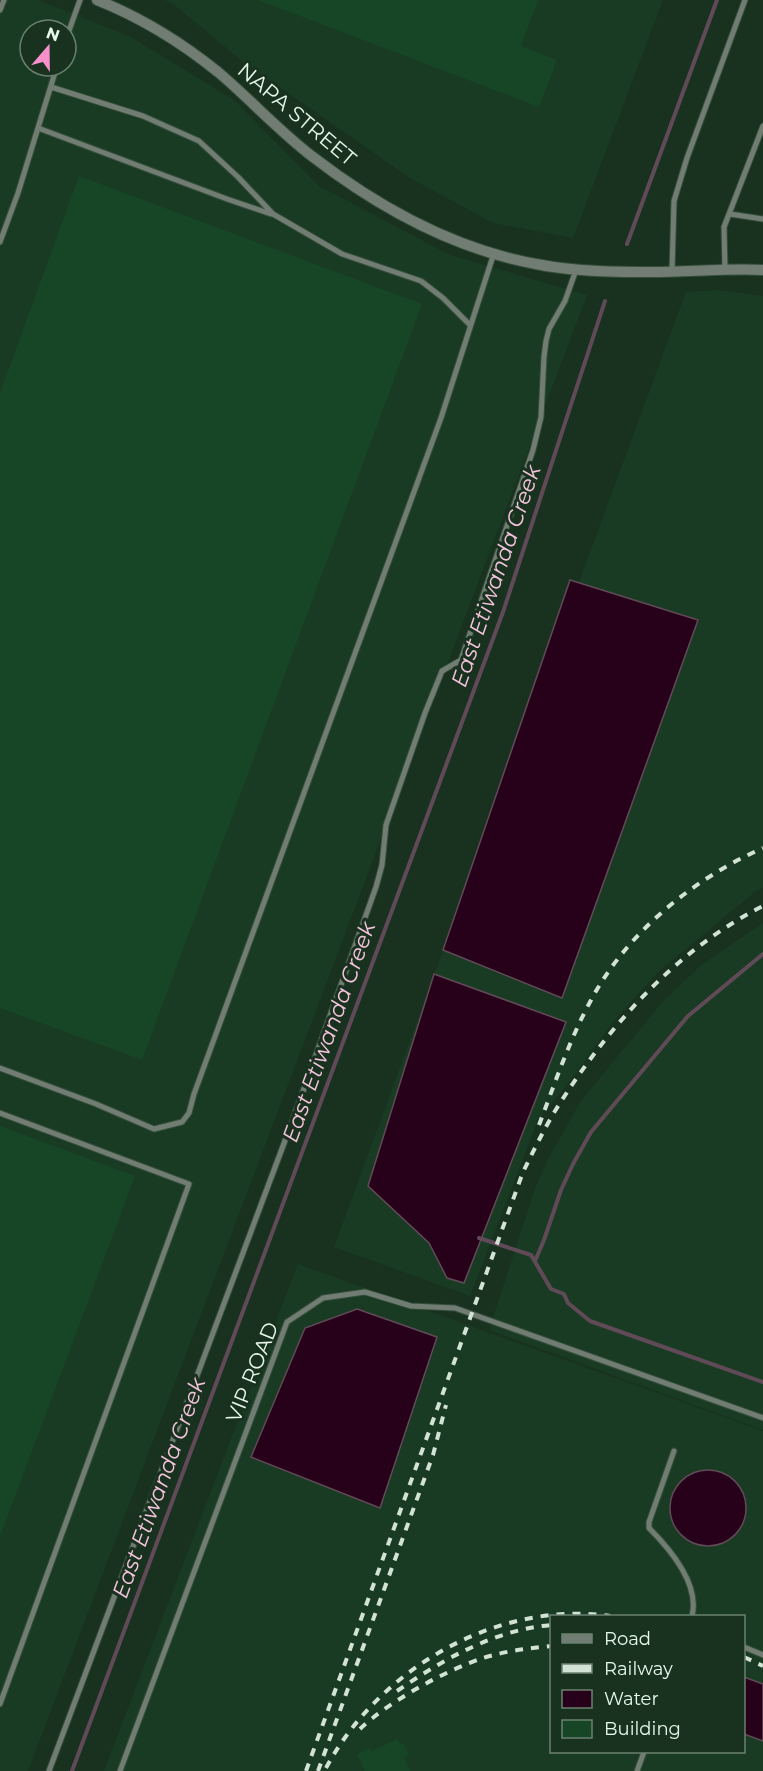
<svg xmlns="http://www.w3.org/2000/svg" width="763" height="1771" font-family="Montserrat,sans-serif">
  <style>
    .built { fill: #1a3b23; fill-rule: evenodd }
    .water { fill: #270019; stroke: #614a58; stroke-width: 1.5 }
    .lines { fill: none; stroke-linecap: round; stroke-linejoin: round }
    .stream { stroke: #614a58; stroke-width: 4 }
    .building { fill: #164625 }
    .service-casing { stroke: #354e3b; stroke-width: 7 }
    .minor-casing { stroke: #354e3b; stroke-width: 12 }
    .service { stroke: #717d73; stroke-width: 5 }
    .minor { stroke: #717d73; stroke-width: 10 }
    .rail { stroke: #d2e3d5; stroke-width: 4; stroke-dasharray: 8 8; stroke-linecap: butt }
    .labels { text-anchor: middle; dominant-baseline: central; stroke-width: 6; stroke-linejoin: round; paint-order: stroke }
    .street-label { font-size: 21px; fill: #e7f7ea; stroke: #18321f }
    .water-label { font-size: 22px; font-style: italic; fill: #f5c4dd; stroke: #18321f }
  </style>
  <rect width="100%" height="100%" fill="#18321f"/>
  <path class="built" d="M 0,0 L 38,0 L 129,36 L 234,100 L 319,186 L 450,255 L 587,295 L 28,1771 L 0,1771 ZM 30,30 L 66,30 L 66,66 L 30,66 Z
    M 164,0 L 663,0 L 573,238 L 493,223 L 410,178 L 242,61 L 172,3 Z
    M 719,290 L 763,296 L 763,888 L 756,891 L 659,971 L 613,1022 L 574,1076 L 538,1120 L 470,1296 L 334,1247 L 686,292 Z
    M 763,923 L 763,1430 L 489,1330 L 536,1186 L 548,1159 L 581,1101 L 660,1005 L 700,966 Z
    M 298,1264 L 763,1431 L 763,1771 L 104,1771 ZM 552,1616 L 744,1616 L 744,1752 L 552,1752 Z"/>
  <path class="water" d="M 570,580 L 698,620 L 562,998 L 443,950 Z
    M 434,974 L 566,1022 L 464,1283 L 447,1278 L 429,1243 L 368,1186 Z
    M 357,1309 L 437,1337 L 380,1508 L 251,1457 L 305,1328 Z
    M670 1508a38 38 0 1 1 76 0a38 38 0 1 1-76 0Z
    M 744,1677 L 763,1684 L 763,1741 L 744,1734 Z"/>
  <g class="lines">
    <path class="stream" d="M 627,244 L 717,0
      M 479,1238 L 531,1255 L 551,1289 L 564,1294 L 568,1303 L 590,1321 L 763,1382
      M 535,1261 L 544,1240 L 561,1190 L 573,1164 L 591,1132 L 688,1016 L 763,954
      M 72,1771 L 503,612 L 605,301"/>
  </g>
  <path class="building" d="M 258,0 L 538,0 L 521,46 L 557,60 L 539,107 Z
    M 79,176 L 422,304 L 142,1060 L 0,1008 L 0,393 Z
    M 0,1126 L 135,1176 L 1,1534 L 0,1534 Z
    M 397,1739 L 400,1744 L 403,1743 L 409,1754 L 404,1757 L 410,1771 L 365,1771 L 357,1754 L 369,1748 L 372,1751 Z"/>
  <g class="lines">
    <g class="service-casing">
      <path id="service" d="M 0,10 L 4,0
        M 66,39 L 80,0
        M 51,87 L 143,116 L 199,141 L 238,177 L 273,214 L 342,254 L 421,281 L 443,298 L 470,325
        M 38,128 L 227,199 L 271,214
        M 730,214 L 763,219
        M 0,242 L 18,193 L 57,66
        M 725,270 L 724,227 L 763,126
        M 672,271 L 674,201 L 687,158 L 745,0
        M 0,1068 L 96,1104 L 154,1129 L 182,1122 L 189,1113 L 194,1094 L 441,418 L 494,253
        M 0,1113 L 189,1184 L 0,1704
        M 674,1451 L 649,1522 L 649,1528 C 671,1550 700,1584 692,1616
        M 744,1647 L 763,1655
        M 49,1771 L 292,1122 L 376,887 L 382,865 L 386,825 L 425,713 L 442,671 L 461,660 L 533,450 L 541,417 L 544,357 L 546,341 L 549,329 L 565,301 L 576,270
        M 120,1771 L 287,1322 L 323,1298 L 365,1292 L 411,1306 L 455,1308 L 763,1418
        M 637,1771 L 644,1752"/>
    </g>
    <g class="minor-casing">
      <path id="minor" d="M 97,0 C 140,17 182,43 218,72 C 250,99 279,131 313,157 C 378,207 454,249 536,264 C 570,271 606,272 640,272 C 681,273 722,268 763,270"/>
    </g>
    <use href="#service" class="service"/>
    <use href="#minor" class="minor"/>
    <path class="rail" d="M 539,1125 C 555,1083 569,1041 590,1002 C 626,933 693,879 763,848
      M 744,1657 L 763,1666
      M 397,1691 C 442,1660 496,1629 552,1625
      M 360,1729 C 388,1702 446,1670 483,1658 C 506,1651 528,1648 552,1646
      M 326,1768 C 379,1669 497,1600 610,1616
      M 306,1771 L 523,1172 C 533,1152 543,1131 555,1111 C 607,1028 674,951 763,906
      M 318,1771 L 433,1455 L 446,1405"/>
  </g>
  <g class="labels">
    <g class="street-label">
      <text transform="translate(297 114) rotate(40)">NAPA STREET</text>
      <text transform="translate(252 1372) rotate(-68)">VIP ROAD</text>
    </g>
    <g class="water-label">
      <text transform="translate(496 576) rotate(-71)">East Etiwanda Creek</text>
      <text transform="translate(329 1032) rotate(-70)">East Etiwanda Creek</text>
      <text transform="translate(159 1488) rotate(-70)">East Etiwanda Creek</text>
    </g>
  </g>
  <rect x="550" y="1615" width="195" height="138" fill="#18321f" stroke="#6b8170" stroke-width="1.5"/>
  <rect x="562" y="1634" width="30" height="9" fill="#717d73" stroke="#6b8170" stroke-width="1.5"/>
  <text x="604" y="1645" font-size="18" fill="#e7f7ea">Road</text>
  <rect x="562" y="1664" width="30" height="9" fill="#d2e3d5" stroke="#6b8170" stroke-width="1.5"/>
  <text x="604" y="1675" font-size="18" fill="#e7f7ea">Railway</text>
  <rect x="562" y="1690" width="30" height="18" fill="#270019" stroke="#6b8170" stroke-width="1.5"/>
  <text x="604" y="1705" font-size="18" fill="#e7f7ea">Water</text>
  <rect x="562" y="1720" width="30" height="18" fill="#164625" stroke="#6b8170" stroke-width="1.5"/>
  <text x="604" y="1735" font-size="18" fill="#e7f7ea">Building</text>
  <g transform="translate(48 48) rotate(20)"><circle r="28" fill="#18321f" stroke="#6b8170" stroke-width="1.5"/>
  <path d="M0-4.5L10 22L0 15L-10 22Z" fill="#f890cb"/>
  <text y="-9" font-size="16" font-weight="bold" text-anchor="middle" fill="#e7f7ea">N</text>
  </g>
</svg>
